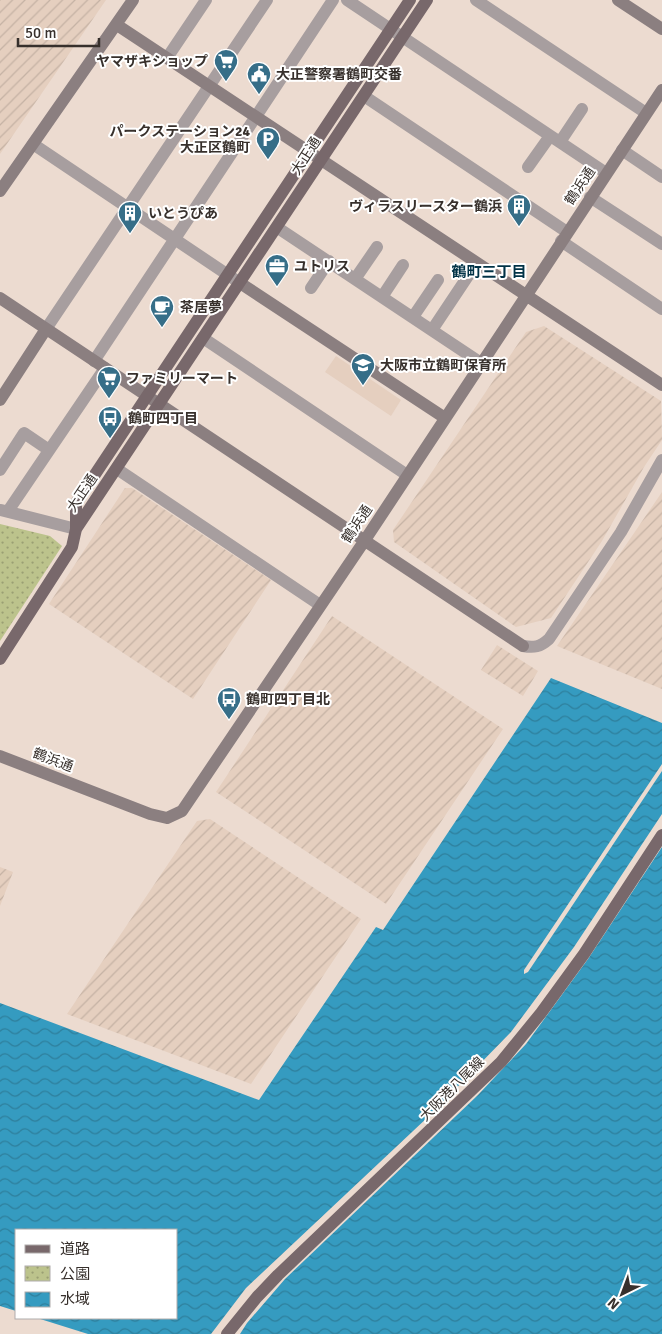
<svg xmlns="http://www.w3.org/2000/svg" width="662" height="1334" font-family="Signika,'Noto Sans JP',sans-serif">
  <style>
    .built { fill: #e5cfbf }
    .industrial { fill: url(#industrial-furrows) }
    .park { fill: url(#park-dots) }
    .water { fill: url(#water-waves) }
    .pier { fill: #ecdbd0 }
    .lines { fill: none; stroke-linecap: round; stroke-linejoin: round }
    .street { stroke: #a79e9f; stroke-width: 12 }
    .secondary { stroke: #8b7f80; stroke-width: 12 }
    .primary { stroke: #78686b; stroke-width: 12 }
    .labels { text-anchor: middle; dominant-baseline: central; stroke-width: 4; stroke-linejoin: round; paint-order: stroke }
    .poi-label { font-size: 14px; font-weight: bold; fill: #37302c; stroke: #fff; text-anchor: start }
    .street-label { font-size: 14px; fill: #37302c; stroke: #fff }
    .neighbourhood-label { font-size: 15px; font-weight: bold; fill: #003246; stroke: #fff }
  </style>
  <defs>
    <pattern id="industrial-furrows" width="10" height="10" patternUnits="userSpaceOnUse" patternTransform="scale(1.25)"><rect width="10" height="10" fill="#e5cfbf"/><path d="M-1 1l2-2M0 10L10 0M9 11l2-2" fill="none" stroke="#c5b2a4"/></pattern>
    <pattern id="park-dots" width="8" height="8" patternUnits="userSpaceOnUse" patternTransform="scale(1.25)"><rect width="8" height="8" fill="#bcc38c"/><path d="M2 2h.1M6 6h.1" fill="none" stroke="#9a9f73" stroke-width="1.8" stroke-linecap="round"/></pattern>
    <pattern id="water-waves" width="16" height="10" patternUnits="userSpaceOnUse" patternTransform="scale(1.25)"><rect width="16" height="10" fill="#359bc0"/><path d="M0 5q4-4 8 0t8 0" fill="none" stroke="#2e7f9c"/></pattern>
  </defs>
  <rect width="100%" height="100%" fill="#ecdbd0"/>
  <path class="built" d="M 336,356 L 401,400 L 391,416 L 325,372 Z"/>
  <path class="industrial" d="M 0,0 L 106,0 L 0,154 Z
    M 544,326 L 661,401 L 662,440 L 644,467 L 602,541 L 551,618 L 516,627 L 394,542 L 393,530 L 526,332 Z
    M 125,488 L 132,488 L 271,580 L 193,699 L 49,604 Z
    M 662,492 L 662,689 L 557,646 Z
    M 332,616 L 503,729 L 386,904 L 216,792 Z
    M 497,645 L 538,671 L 523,696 L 481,670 Z
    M 210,819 L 361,919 L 251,1084 L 67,1014 L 197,821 Z
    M 0,867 L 13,872 L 0,906 Z"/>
  <path class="park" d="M 0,524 L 50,536 L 62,546 L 0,641 Z"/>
  <path class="water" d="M 551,678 L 662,723 L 662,1334 L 88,1334 L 37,1318 L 176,1318 L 176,1230 L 16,1230 L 16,1311 L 0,1306 L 0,1003 L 259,1100 L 376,927 L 383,930 Z"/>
  <path class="pier" d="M 662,764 L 662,771 L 528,972 L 524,974 L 524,970 Z
    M 662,814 L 662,847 L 588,959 L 526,1044 L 478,1095 L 285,1279 L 247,1323 L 240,1334 L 211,1334 L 246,1288 L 429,1116 L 511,1032 L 574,947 Z"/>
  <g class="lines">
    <path class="street" d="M 347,0 L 606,173
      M 476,0 L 646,113
      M 167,58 L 206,0
      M 364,96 L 567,232
      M 560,142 L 582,109
      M 33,144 L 237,281
      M 622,150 L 662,177
      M 528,167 L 550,136
      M 590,197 L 662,244
      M 278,228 L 481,363
      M 561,241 L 662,309
      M 355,279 L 377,247
      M 311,288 L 329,261
      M 382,297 L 403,265
      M 413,317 L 438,280
      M 46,329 L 267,0
      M 432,330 L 476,264
      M 203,338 L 407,475
      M 94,361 L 333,0
      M 117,469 L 320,605
      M 0,470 L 24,433 L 49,450
      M 1,510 L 76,529
      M 8,511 L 105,368
      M 523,646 C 534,648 540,647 549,639 L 621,532 L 662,460"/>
    <path class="secondary" d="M 618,0 L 662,29
      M 117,25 L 662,385
      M 0,191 L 133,0
      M 240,283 L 445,418
      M 0,298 L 523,646
      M 0,400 L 46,329
      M 0,756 L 150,814 L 167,818 L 182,811 L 365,540 L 662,90"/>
    <path class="primary" d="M 76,529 L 427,0
      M 0,659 L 72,547 L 76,529 L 76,503 L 410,0
      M 227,1334 L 257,1297 L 278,1275 L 501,1062 L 541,1013 L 584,954 L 662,835"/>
  </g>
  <defs>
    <g id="supermarket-pin" transform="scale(1.25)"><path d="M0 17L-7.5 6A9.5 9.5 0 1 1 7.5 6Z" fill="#366e88" stroke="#fff"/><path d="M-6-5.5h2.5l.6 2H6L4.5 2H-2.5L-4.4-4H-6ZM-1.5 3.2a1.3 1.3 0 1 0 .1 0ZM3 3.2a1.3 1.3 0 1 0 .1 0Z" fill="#fff"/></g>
    <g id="civic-pin" transform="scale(1.25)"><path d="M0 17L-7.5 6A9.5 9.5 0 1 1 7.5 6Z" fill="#366e88" stroke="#fff"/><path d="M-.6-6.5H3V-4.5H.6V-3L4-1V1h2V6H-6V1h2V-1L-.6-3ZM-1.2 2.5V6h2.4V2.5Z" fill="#fff"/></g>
    <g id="parking-pin" transform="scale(1.25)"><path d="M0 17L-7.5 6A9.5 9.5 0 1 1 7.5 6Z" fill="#366e88" stroke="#fff"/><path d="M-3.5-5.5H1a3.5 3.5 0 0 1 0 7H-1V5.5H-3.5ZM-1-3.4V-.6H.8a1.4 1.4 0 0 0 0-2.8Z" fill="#fff"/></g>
    <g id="building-pin" transform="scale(1.25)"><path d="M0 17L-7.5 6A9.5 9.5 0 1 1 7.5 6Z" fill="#366e88" stroke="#fff"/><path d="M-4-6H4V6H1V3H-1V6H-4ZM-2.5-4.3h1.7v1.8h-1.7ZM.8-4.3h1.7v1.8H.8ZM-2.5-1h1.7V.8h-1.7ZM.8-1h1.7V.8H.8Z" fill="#fff"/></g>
    <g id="office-pin" transform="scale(1.25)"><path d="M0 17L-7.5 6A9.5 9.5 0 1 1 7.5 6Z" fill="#366e88" stroke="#fff"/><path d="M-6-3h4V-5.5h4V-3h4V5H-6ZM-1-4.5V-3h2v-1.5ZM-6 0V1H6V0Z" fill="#fff"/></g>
    <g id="cafe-pin" transform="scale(1.25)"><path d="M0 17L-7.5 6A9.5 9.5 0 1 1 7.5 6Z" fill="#366e88" stroke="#fff"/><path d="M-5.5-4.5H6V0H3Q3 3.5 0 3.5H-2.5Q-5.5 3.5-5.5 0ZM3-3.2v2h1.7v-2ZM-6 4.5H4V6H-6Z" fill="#fff"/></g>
    <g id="school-pin" transform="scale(1.25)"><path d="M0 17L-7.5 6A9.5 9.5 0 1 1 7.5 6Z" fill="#366e88" stroke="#fff"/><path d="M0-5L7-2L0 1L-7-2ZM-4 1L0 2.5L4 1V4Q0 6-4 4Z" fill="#fff"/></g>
    <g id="bus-pin" transform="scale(1.25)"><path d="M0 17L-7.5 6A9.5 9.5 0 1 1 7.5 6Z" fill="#366e88" stroke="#fff"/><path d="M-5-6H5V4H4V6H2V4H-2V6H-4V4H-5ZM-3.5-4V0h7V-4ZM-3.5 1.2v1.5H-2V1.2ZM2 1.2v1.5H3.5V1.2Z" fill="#fff"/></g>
  </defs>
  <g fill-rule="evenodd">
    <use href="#supermarket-pin" x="226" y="61"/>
    <use href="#civic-pin" x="259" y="74"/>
    <use href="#parking-pin" x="268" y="139"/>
    <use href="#building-pin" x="519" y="206"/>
    <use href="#building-pin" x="130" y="213"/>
    <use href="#office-pin" x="277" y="266"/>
    <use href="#cafe-pin" x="162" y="307"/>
    <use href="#school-pin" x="363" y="365"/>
    <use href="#supermarket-pin" x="109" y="378"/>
    <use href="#bus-pin" x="110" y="418"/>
    <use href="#bus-pin" x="229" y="699"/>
  </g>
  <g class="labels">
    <g class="poi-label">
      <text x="208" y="61" text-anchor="end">ヤマザキショップ</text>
      <text x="276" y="74">大正警察署鶴町交番</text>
      <text x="250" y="131" text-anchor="end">パークステーション24<tspan x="250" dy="16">大正区鶴町</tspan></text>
      <text x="502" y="206" text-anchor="end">ヴィラスリースター鶴浜</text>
      <text x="148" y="213">いとうぴあ</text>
      <text x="294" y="266">ユトリス</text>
      <text x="180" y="307">茶居夢</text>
      <text x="380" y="365">大阪市立鶴町保育所</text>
      <text x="126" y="378">ファミリーマート</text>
      <text x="128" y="418">鶴町四丁目</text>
      <text x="246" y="699">鶴町四丁目北</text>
    </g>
    <g class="street-label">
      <text transform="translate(306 156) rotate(-57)">大正通</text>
      <text transform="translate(580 186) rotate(-56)">鶴浜通</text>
      <text transform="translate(82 493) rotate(-56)">大正通</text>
      <text transform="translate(357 524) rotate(-56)">鶴浜通</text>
      <text transform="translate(53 760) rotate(21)">鶴浜通</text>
      <text transform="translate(452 1089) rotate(-45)">大阪港八尾線</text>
    </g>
    <g class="neighbourhood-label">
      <text x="489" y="272">鶴町三丁目</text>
    </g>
  </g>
  <rect x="15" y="1229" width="162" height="90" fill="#ffffff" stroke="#afacab"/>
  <rect x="25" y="1245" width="25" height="8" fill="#78686b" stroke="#afacab"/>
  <text x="60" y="1254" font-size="15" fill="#37302c">道路</text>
  <rect x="25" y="1266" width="25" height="15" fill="url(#park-dots)" stroke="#afacab"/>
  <text x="60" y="1279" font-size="15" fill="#37302c">公園</text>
  <rect x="25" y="1292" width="25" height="15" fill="url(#water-waves)" stroke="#afacab"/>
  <text x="60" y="1304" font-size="15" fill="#37302c">水域</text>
  <g transform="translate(622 1294) rotate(222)" stroke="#ffffff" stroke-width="4" paint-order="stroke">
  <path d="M0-4L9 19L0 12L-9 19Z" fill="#37302c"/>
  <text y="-8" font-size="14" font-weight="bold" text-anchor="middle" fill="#37302c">N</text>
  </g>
  <path d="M18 38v8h81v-8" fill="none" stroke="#37302c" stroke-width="2.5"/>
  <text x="25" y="38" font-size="15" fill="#37302c" stroke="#ffffff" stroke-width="4" paint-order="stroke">50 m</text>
</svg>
